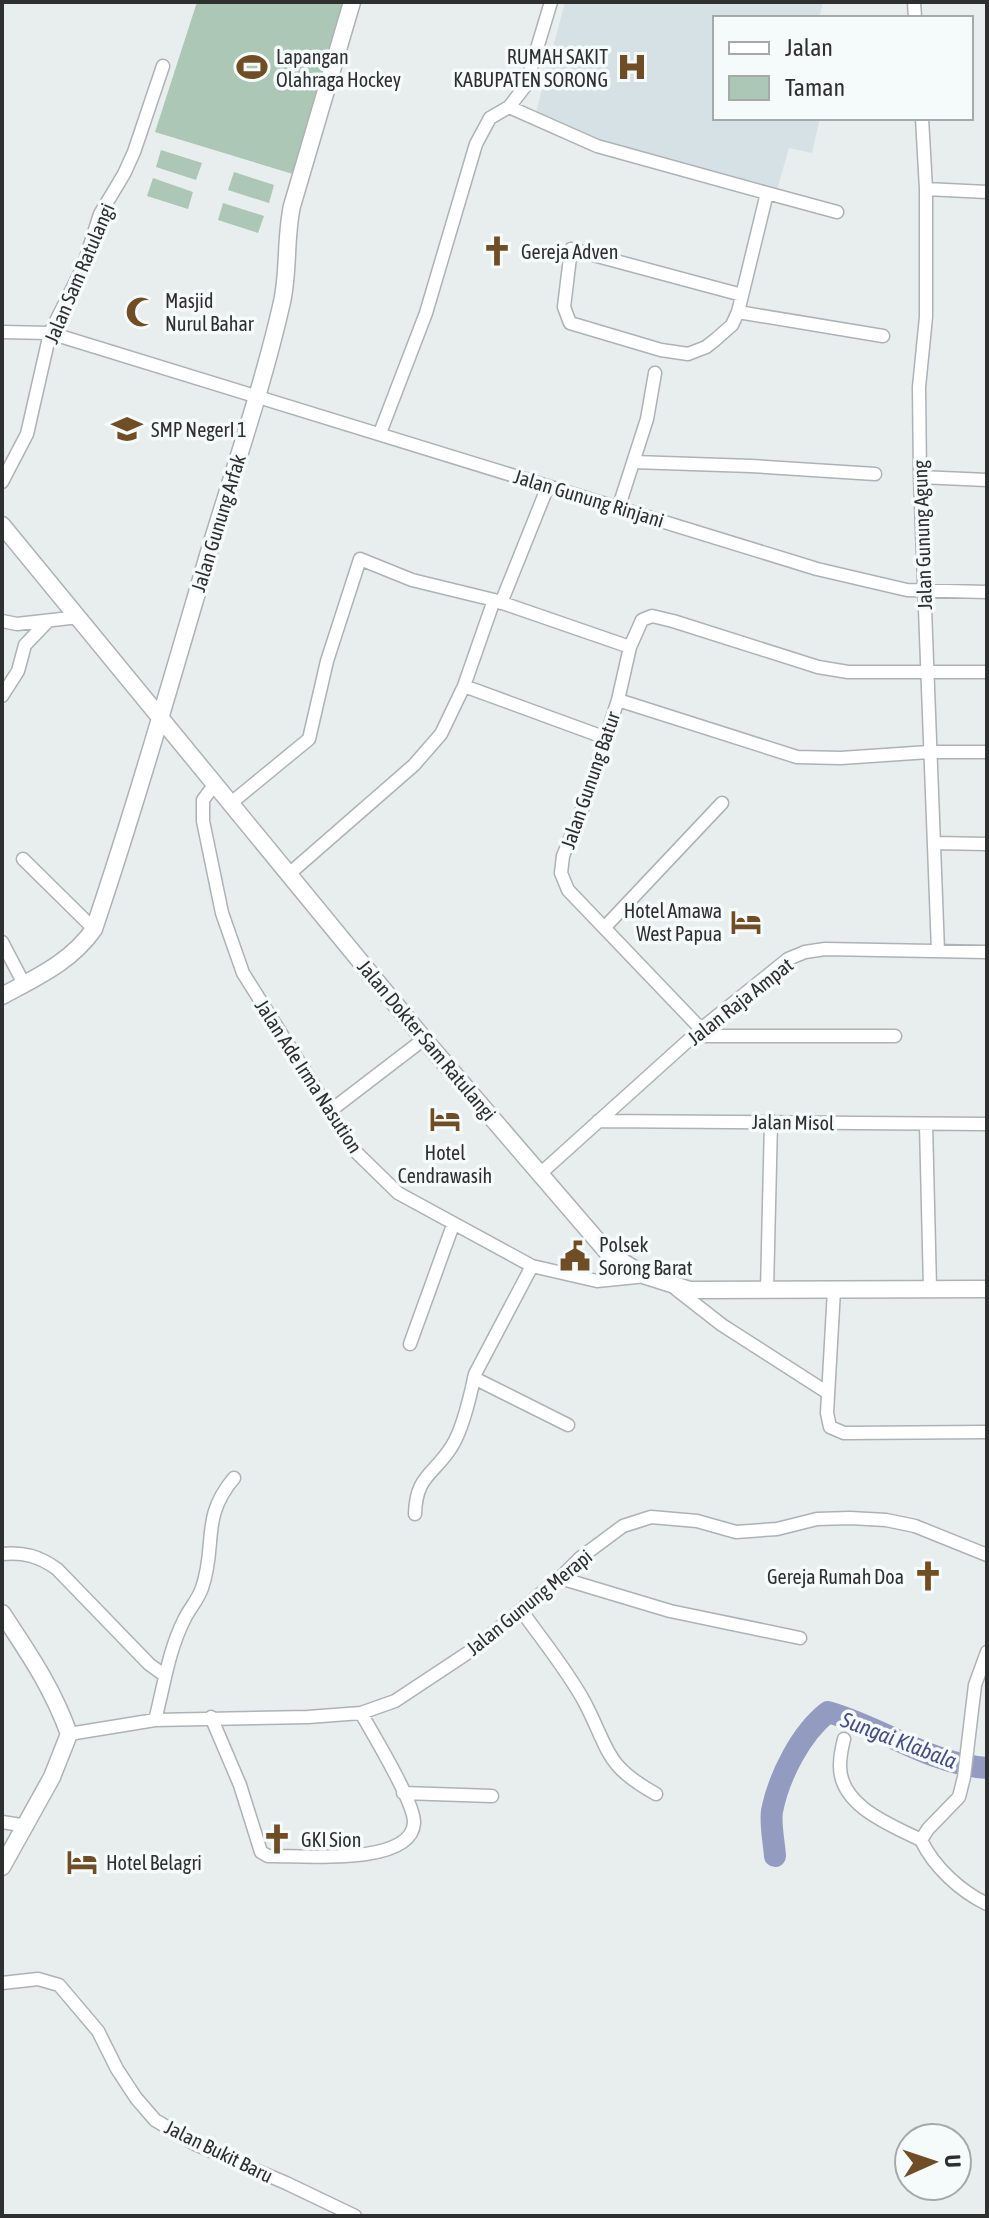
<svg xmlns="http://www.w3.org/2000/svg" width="989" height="2218" font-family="'Asap Condensed',sans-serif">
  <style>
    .built { fill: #d5e1e5 }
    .green { fill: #acc7b6 }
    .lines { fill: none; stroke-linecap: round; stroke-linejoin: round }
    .river { stroke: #949bc1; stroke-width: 22 }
    .minor-casing { stroke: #aeb2b4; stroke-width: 15 }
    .tertiary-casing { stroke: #aeb2b4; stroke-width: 19 }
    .minor { stroke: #fff; stroke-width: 12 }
    .tertiary { stroke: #fff; stroke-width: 16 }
    .labels { text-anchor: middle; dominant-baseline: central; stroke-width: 7; stroke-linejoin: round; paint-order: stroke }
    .poi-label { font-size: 20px; fill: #2e3030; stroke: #f5fafb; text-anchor: start }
    .street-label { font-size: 20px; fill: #2e3030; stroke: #f5fafb }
    .water-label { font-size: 22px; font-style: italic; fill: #484f83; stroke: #f5fafb }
  </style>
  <rect width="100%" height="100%" fill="#e8edee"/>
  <path class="built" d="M 565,2 L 823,2 L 819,18 L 715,18 L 715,118 L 820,118 L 812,153 L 789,148 L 776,193 L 637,152 L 535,116 Z"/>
  <path class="green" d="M 197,2 L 346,2 L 296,175 L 155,132 Z
    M 161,150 L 202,163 L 196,180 L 156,167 Z
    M 234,172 L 274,185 L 269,203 L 228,190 Z
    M 153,178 L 193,192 L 188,209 L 147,196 Z
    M 223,203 L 264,216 L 258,233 L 218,220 Z"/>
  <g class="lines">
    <path class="river" d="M 775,1856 C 774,1842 770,1824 772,1811 C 779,1776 801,1733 828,1712 C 882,1727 929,1764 987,1768"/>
    <g class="minor-casing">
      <path id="minor" d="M 914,2 L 915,18
        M 509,107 L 597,146 L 767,193 L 738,312 L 732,325 L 715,340 L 706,347 L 688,354 L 661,350 L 570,323 L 564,307 L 571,249 L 742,295
        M 922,118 L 926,189 L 926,317 L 919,387 L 920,477 L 938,951
        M 926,189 L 987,192
        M 767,193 L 837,212
        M 738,312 L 883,336
        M 2,332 L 50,333 L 817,569 L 907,590 L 987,592
        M 380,433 L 426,313 L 476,144 L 490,118 L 509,107 L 526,85 L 551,2
        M 634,462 L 751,466 L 875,474
        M 920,477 L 987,480
        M 2,482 L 27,434 L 50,333 L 83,267 L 100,214 L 124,174 L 134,152 L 163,66
        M 619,506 L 647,419 L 655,373
        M 501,603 L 548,486
        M 2,621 L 17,624 L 79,617
        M 464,686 L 606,738
        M 2,696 L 18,671 L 25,645 L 47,622
        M 618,700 L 797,757 L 841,758 L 929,752 L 987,752
        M 214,785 L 203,800 L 203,821 L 222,913 L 243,973 L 355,1151 L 398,1193 L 532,1266 L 597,1281 L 646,1276
        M 231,803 L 309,739 L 327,661 L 360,559 L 412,580 L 494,600 L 630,647
        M 934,843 L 987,844
        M 23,859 L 94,929
        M 289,874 L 414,765 L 441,734 L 464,686 L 494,600
        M 605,927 L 722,803
        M 2,942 L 24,984
        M 701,1029 L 568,890 L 561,873 L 563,856 L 585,802 L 618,700 L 630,647 L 642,620 L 652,616 L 673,621 L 818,667 L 848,672 L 987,672
        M 694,1036 L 895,1036
        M 330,1111 L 424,1039
        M 598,1121 L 987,1124
        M 926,1124 L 930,1288
        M 541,1173 L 701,1029 L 788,959 L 805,952 L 825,949 L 987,952
        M 676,1289 L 722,1325 L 828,1393
        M 767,1290 L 771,1121
        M 834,1290 L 827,1413 L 830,1427 L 844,1433 L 987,1432
        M 410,1344 L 453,1225
        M 474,1378 L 568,1425
        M 415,1514 C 416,1475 434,1475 452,1446 C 462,1430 471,1393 475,1374 L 532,1266
        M 2,1554 C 24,1552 39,1556 57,1569 L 149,1664 L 164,1675
        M 560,1578 L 670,1611 L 800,1638
        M 521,1610 C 542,1640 568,1671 585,1703 C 610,1751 604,1765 656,1794
        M 987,1652 L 975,1685 L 964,1777 L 959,1797 L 928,1829 L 921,1840 C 934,1867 960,1891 987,1904
        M 211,1717 L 240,1785 L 261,1852 L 268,1856 C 298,1855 411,1867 414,1823 C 415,1803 373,1734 361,1713
        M 155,1720 C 164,1686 168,1652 184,1620 C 189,1609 198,1600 202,1588 C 217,1545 200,1518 234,1478
        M 69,1734 L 155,1720 L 308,1717 L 361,1713 L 395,1701 L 472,1650 L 560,1578 L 580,1558 L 623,1526 L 651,1517 L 697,1521 L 736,1532 L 777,1529 L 817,1519 L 850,1518 L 886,1520 L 915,1526 L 987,1555
        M 844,1739 C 842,1747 840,1756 840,1765 C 839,1806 891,1825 921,1840
        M 403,1793 L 492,1796
        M 2,1822 L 27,1826
        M 2,1983 L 38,1979 L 59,1985 L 98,2031 L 117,2069 L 136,2098 L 155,2120 L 195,2144 L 286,2183 L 355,2216"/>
    </g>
    <g class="tertiary-casing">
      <path id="tertiary" d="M 2,525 L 424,1039 L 608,1253 L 646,1276 L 690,1290 L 987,1289
        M 2,996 C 37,977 71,962 94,929 C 136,804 172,678 209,552 C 234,469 263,386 282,302 C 289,270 285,238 292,206 L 352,2
        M 2,1613 C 29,1654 52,1687 69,1734 L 52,1777 L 2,1867"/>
    </g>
    <use href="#minor" class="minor"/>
    <use href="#tertiary" class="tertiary"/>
  </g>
  <defs>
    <g id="stadium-bare" transform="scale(2.4)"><path d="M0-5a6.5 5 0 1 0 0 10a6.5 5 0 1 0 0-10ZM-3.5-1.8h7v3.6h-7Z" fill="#6f4e25" stroke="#f5fafb" stroke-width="2.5" paint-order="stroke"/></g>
    <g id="hospital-bare" transform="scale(2.4)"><path d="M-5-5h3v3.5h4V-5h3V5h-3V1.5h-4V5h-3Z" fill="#6f4e25" stroke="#f5fafb" stroke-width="2.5" paint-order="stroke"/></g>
    <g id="church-bare" transform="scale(2.4)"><path d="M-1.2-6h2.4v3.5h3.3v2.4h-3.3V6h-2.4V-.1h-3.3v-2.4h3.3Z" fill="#6f4e25" stroke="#f5fafb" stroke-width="2.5" paint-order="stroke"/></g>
    <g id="mosque-bare" transform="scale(2.4)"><path d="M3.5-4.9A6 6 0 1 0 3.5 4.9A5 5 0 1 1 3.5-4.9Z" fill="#6f4e25" stroke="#f5fafb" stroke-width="2.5" paint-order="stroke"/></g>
    <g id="school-bare" transform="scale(2.4)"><path d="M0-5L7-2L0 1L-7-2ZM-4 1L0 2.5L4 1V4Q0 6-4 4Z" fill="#6f4e25" stroke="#f5fafb" stroke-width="2.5" paint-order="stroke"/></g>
    <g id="hotel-bare" transform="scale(2.4)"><path d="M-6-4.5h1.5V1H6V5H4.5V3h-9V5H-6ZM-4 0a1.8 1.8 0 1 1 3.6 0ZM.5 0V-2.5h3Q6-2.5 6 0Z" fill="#6f4e25" stroke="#f5fafb" stroke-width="2.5" paint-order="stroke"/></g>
    <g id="civic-bare" transform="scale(2.4)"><path d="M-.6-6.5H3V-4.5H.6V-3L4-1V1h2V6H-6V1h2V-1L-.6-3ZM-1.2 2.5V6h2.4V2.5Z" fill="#6f4e25" stroke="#f5fafb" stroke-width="2.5" paint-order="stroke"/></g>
  </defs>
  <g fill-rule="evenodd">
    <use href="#stadium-bare" x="252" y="67"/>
    <use href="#hospital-bare" x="632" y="67"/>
    <use href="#church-bare" x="497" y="251"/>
    <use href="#mosque-bare" x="141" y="312"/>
    <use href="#school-bare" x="127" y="429"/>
    <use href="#hotel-bare" x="746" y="922"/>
    <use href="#hotel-bare" x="445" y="1119"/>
    <use href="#civic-bare" x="575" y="1256"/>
    <use href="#church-bare" x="928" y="1576"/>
    <use href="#church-bare" x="277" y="1839"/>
    <use href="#hotel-bare" x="82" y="1862"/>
  </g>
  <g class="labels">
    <g class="poi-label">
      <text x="276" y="56">Lapangan<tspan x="276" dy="23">Olahraga Hockey</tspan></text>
      <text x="608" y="56" text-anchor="end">RUMAH SAKIT<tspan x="608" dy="23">KABUPATEN SORONG</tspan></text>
      <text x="521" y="251">Gereja Adven</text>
      <text x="165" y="300">Masjid<tspan x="165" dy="23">Nurul Bahar</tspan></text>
      <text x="151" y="429">SMP NegerI 1</text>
      <text x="722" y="910" text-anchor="end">Hotel Amawa<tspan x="722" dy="23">West Papua</tspan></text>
      <text x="445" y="1152" text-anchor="middle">Hotel<tspan x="445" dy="23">Cendrawasih</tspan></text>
      <text x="599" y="1244">Polsek<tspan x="599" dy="23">Sorong Barat</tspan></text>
      <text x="904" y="1576" text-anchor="end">Gereja Rumah Doa</text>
      <text x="301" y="1839">GKI Sion</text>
      <text x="106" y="1862">Hotel Belagri</text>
    </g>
    <g class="street-label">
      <text transform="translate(79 273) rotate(-67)">Jalan Sam Ratulangi</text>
      <text transform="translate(589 498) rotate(17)">Jalan Gunung Rinjani</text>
      <text transform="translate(218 523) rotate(-73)">Jalan Gunung Arfak</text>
      <text transform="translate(922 535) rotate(-92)">Jalan Gunung Agung</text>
      <text transform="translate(590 780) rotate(-71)">Jalan Gunung Batur</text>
      <text transform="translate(740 1001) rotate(-38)">Jalan Raja Ampat</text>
      <text transform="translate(427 1040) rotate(50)">Jalan Dokter Sam Ratulangi</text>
      <text transform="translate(309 1076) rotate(57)">Jalan Ade Irma Nasution</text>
      <text transform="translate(793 1122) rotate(1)">Jalan Misol</text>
      <text transform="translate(529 1602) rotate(-39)">Jalan Gunung Merapi</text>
      <text transform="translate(219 2151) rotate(26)">Jalan Bukit Baru</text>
    </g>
    <g class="water-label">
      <text transform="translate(899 1740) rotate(21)">Sungai Klabala</text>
    </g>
  </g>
  <rect width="989" height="2218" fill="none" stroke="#2e3030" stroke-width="8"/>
  <rect x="713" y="16" width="260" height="104" fill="#f5fafb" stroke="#a5a9aa" stroke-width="2"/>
  <rect x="729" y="42" width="40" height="12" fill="#ffffff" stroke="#a5a9aa" stroke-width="2"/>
  <text x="785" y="56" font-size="24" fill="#2e3030">Jalan</text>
  <rect x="729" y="76" width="40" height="24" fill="#acc7b6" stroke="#a5a9aa" stroke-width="2"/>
  <text x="785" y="96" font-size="24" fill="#2e3030">Taman</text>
  <g transform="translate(933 2162) rotate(87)"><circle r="38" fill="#f5fafb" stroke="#a5a9aa" stroke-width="2"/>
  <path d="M0-6L14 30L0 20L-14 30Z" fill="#6f4e25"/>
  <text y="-12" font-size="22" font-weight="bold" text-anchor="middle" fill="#2e3030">U</text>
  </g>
</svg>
